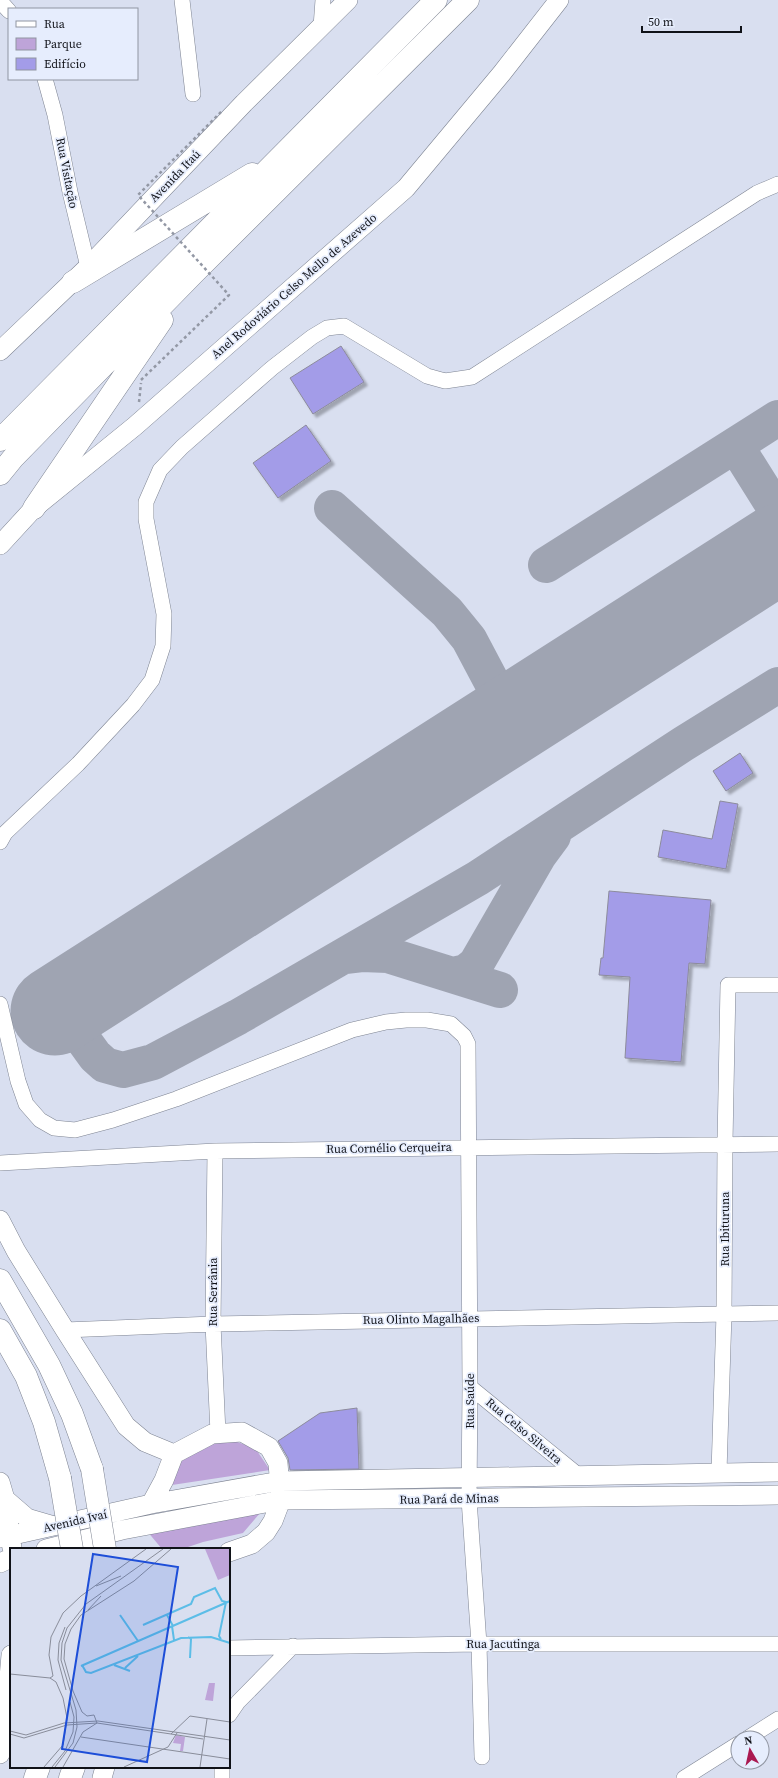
<svg xmlns="http://www.w3.org/2000/svg" width="778" height="1778" font-family="'Source Serif 4',serif">
  <style>
    .green { fill: #bea4d9 }
    .lines { fill: none; stroke-linecap: round; stroke-linejoin: round }
    .taxiway { stroke: #9fa4b2; stroke-width: 36 }
    .runway { stroke: #9fa4b2; stroke-width: 89 }
    .building { fill: #a39ce8; stroke: #8c8b9b; filter: url(#shadow) }
    .minor-casing { stroke: #7e8492; stroke-width: 16 }
    .major-casing { stroke: #7e8492; stroke-width: 20 }
    .highway-casing { stroke: #7e8492; stroke-width: 23 }
    .path { stroke: #9398a5; stroke-width: 2.5; stroke-dasharray: 3 3; stroke-linecap: butt }
    .minor { stroke: #fff; stroke-width: 15 }
    .major { stroke: #fff; stroke-width: 19 }
    .highway { stroke: #fff; stroke-width: 22 }
    .highway-bridge-casing { stroke: #7e8492; stroke-width: 23; stroke-linecap: butt }
    .path-bridge { stroke: #9398a5; stroke-width: 2.5; stroke-dasharray: 3 3; stroke-linecap: butt }
    .highway-bridge { stroke: #fff; stroke-width: 22 }
    .labels { text-anchor: middle; dominant-baseline: central; stroke-width: 3.5; stroke-linejoin: round; paint-order: stroke }
    .street-label { font-size: 12px; fill: #101218; stroke: #e6edfd }
    .inset-river { fill: none; stroke: #5cbde7; stroke-width: 2 }
    .inset-road { fill: none; stroke: #898d9a; stroke-width: 1 }
    .view { fill: #1d4ed8; fill-opacity: 0.15; stroke: #1d4ed8; stroke-width: 2 }
    .inset-edge { fill: none; stroke: #101218; stroke-width: 2 }
  </style>
  <defs>
    <filter id="shadow"><feDropShadow dx="3.5" dy="3.5" stdDeviation="1" flood-color="#0004"/></filter>
  </defs>
  <rect width="100%" height="100%" fill="#d9dff0"/>
  <path class="green" d="M 219,1436 L 255,1448 L 270,1470 L 172,1485 L 181,1458 Z
    M 260,1513 L 243,1533 L 203,1542 L 182,1549 L 162,1549 L 147,1531 Z"/>
  <g class="lines">
    <path class="taxiway" d="M 745,440 L 741,446 L 741,454 L 778,513
      M 332,508 L 447,612 L 469,639 L 504,705 L 521,713
      M 772,553 L 778,545
      M 546,565 L 778,418
      M 345,956 L 362,954 L 388,955 L 500,990
      M 452,975 L 466,972 L 476,964 L 539,855 L 553,836
      M 65,1005 L 68,1015 L 74,1027 L 95,1056 L 105,1065 L 123,1070 L 153,1062 L 238,1017 L 478,878 L 683,744 L 778,685"/>
    <path class="runway" d="M 55,1011 L 778,549"/>
  </g>
  <path class="building" d="M 341,346 L 364,382 L 313,414 L 290,378 Z
    M 306,425 L 331,461 L 278,498 L 253,463 Z
    M 740,753 L 753,773 L 726,791 L 713,771 Z
    M 720,801 L 738,804 L 726,869 L 658,857 L 663,830 L 712,839 Z
    M 609,891 L 711,900 L 705,964 L 689,963 L 681,1062 L 625,1058 L 630,977 L 599,975 L 601,958 L 603,958 Z
    M 357,1408 L 359,1469 L 290,1470 L 288,1458 L 278,1441 L 320,1413 Z"/>
  <g class="lines">
    <g class="minor-casing">
      <path id="minor" d="M 182,0 L 193,94
        M 0,1 L 9,11
        M 321,27 L 323,0
        M 45,79 L 55,115 L 70,192 L 88,267
        M 0,842 L 5,833 L 78,764 L 133,705 L 152,680 L 163,646 L 164,614 L 146,519 L 146,502 L 160,470 L 182,447 L 272,368 L 312,337 L 327,328 L 344,326 L 427,376 L 445,381 L 472,377 L 757,193 L 778,184
        M 0,1004 L 18,1081 L 26,1104 L 40,1120 L 54,1128 L 75,1130 L 113,1120 L 176,1099 L 352,1030 L 386,1022 L 406,1020 L 427,1020 L 451,1024 L 464,1036 L 468,1044 L 470,1387 L 469,1499 L 479,1644 L 482,1757
        M 215,1151 L 213,1324 L 218,1433
        M 0,1163 L 215,1151 L 778,1144
        M 65,1330 L 213,1324 L 778,1313
        M 470,1387 L 578,1475
        M 719,1472 L 724,1314 L 725,1143 L 728,985 L 778,985
        M 229,1648 L 479,1644 L 778,1644
        M 229,1715 L 238,1702 L 293,1646
        M 748,1738 L 778,1719
        M 222,1778 L 222,1767
        M 684,1778 L 738,1744"/>
    </g>
    <g class="major-casing">
      <path id="major" d="M 0,351 L 88,267 L 244,103 L 348,0
        M 0,545 L 34,508 L 135,426 L 406,188 L 502,73 L 559,0
        M 0,1220 L 16,1251 L 65,1330 L 126,1426 L 145,1442 L 174,1454
        M 174,1454 L 212,1434 L 242,1432 L 269,1447 L 278,1463 L 281,1500 L 273,1521 L 266,1532 L 252,1544 L 229,1552
        M 0,1482 L 5,1499 L 12,1548
        M 5,1499 L 27,1518 L 51,1525
        M 151,1504 L 164,1480 L 174,1454
        M 0,1538 L 151,1504 L 280,1481 L 778,1472
        M 46,1549 L 122,1530 L 281,1500 L 778,1495
        M 0,1563 L 11,1558
        M 0,1754 L 3,1747 L 11,1655
        M 102,1778 L 105,1767"/>
    </g>
    <g class="highway-casing">
      <path id="highway" d="M 73,282 L 252,174
        M 0,440 L 436,0
        M 0,474 L 13,458 L 193,274 L 468,0
        M 34,508 L 162,320
        M 0,1280 L 49,1365 L 72,1414 L 92,1469
        M 0,1330 L 26,1376 L 44,1422 L 60,1478
        M 35,1778 L 39,1767
        M 70,1778 L 74,1767"/>
    </g>
    <path class="path" d="M 139,402 L 141,383"/>
    <use href="#minor" class="minor"/>
    <use href="#major" class="major"/>
    <use href="#highway" class="highway"/>
    <g class="highway-bridge-casing">
      <path id="highway-bridge" d="M 92,1469 L 105,1549
        M 60,1478 L 72,1549"/>
    </g>
    <path class="path-bridge" d="M 141,380 L 229,295 L 138,195 L 223,110"/>
    <use href="#highway-bridge" class="highway-bridge"/>
  </g>
  <g class="labels">
    <g class="street-label">
      <text transform="translate(67 173) rotate(79)">Rua Visitação</text>
      <text transform="translate(175 176) rotate(-46)">Avenida Itaú</text>
      <text transform="translate(294 286) rotate(-41)">Anel Rodoviário Celso Mello de Azevedo</text>
      <text transform="translate(389 1148) rotate(-1)">Rua Cornélio Cerqueira</text>
      <text transform="translate(725 1229) rotate(-90)">Rua Ibituruna</text>
      <text transform="translate(213 1292) rotate(-90)">Rua Serrânia</text>
      <text transform="translate(421 1319) rotate(-1)">Rua Olinto Magalhães</text>
      <text transform="translate(470 1401) rotate(-90)">Rua Saúde</text>
      <text transform="translate(524 1431) rotate(40)">Rua Celso Silveira</text>
      <text transform="translate(449 1499) rotate(-1)">Rua Pará de Minas</text>
      <text transform="translate(75 1521) rotate(-13)">Avenida Ivaí</text>
      <text x="503" y="1644">Rua Jacutinga</text>
    </g>
  </g>
  <g transform="translate(10 1548)">
    <rect width="220" height="220" fill="#d9dff0"/>
    <path d="M 195,1 L 220,1 L 220,27 L 208,32 ZM 199,135 L 205,135 L 203,153 L 195,152 ZM 166,187 L 175,189 L 173,203 L 170,203 L 171,196 L 163,195 Z" fill="#bea4d9"/>
    <path class="inset-river" d="M 110,67 L 128,93M 157,67 L 163,78M 133,77 L 181,56 L 184,49 L 205,40 L 212,53 L 216,54 L 209,88 L 211,91M 162,78 L 164,92M 178,89 L 181,91 L 180,110M 72,117 L 76,124 L 81,125 L 171,90 L 201,89 L 220,95M 104,117 L 120,123M 71,118 L 220,53M 115,120 L 128,108"/>
    <path class="inset-road" d="M 86,38 L 111,28M 78,62 L 91,48M 55,79 L 49,95 L 48,112 L 56,142M 0,126 L 40,130 L 46,134 L 53,150 L 57,170 L 53,197 L 34,219M 40,130 L 43,128 L 39,107 L 41,89 L 53,65 L 71,48 L 136,1M 77,168 L 72,164 L 63,143 L 54,111 L 55,96 L 61,81 L 71,67 L 124,33 L 161,1M 0,183 L 16,187 L 54,175 L 88,173 L 220,192M 0,186 L 14,190 L 57,177 L 87,175 L 161,186 L 180,168 L 220,174M 161,186 L 193,191M 71,189 L 220,211M 42,219 L 55,203 L 63,184 L 64,169 L 60,154M 45,219 L 63,195 L 67,179 L 66,162 L 51,112 L 52,95 L 57,80 L 76,56 L 153,1M 53,219 L 73,184 L 87,175 L 84,167 L 77,168M 114,219 L 158,199 L 167,185M 190,219 L 197,171"/>
    <path class="view" d="M 83,6 L 168,19 L 137,214 L 52,201 Z"/>
    <rect width="220" height="220" class="inset-edge"/>
  </g>
  <rect x="8" y="8" width="130" height="72" fill="#e6edfd" stroke="#9095a1"/>
  <rect x="16" y="21" width="20" height="6" fill="#ffffff" stroke="#9095a1"/>
  <text x="44" y="28" font-size="12" fill="#101218">Rua</text>
  <rect x="16" y="38" width="20" height="12" fill="#bea4d9" stroke="#9095a1"/>
  <text x="44" y="48" font-size="12" fill="#101218">Parque</text>
  <rect x="16" y="58" width="20" height="12" fill="#a39ce8" stroke="#9095a1"/>
  <text x="44" y="68" font-size="12" fill="#101218">Edifício</text>
  <g transform="translate(750 1750) rotate(351)"><circle r="19" fill="#e6edfd" stroke="#9095a1"/>
  <path d="M0-3L7 15L0 10L-7 15Z" fill="#aa1951"/>
  <text y="-6" font-size="11" font-weight="bold" text-anchor="middle" fill="#101218">N</text>
  </g>
  <path d="M642 26v6h99v-6" fill="none" stroke="#101218" stroke-width="2"/>
  <text x="648" y="26" font-size="12" fill="#101218" stroke="#e6edfd" stroke-width="3" paint-order="stroke">50 m</text>
</svg>
